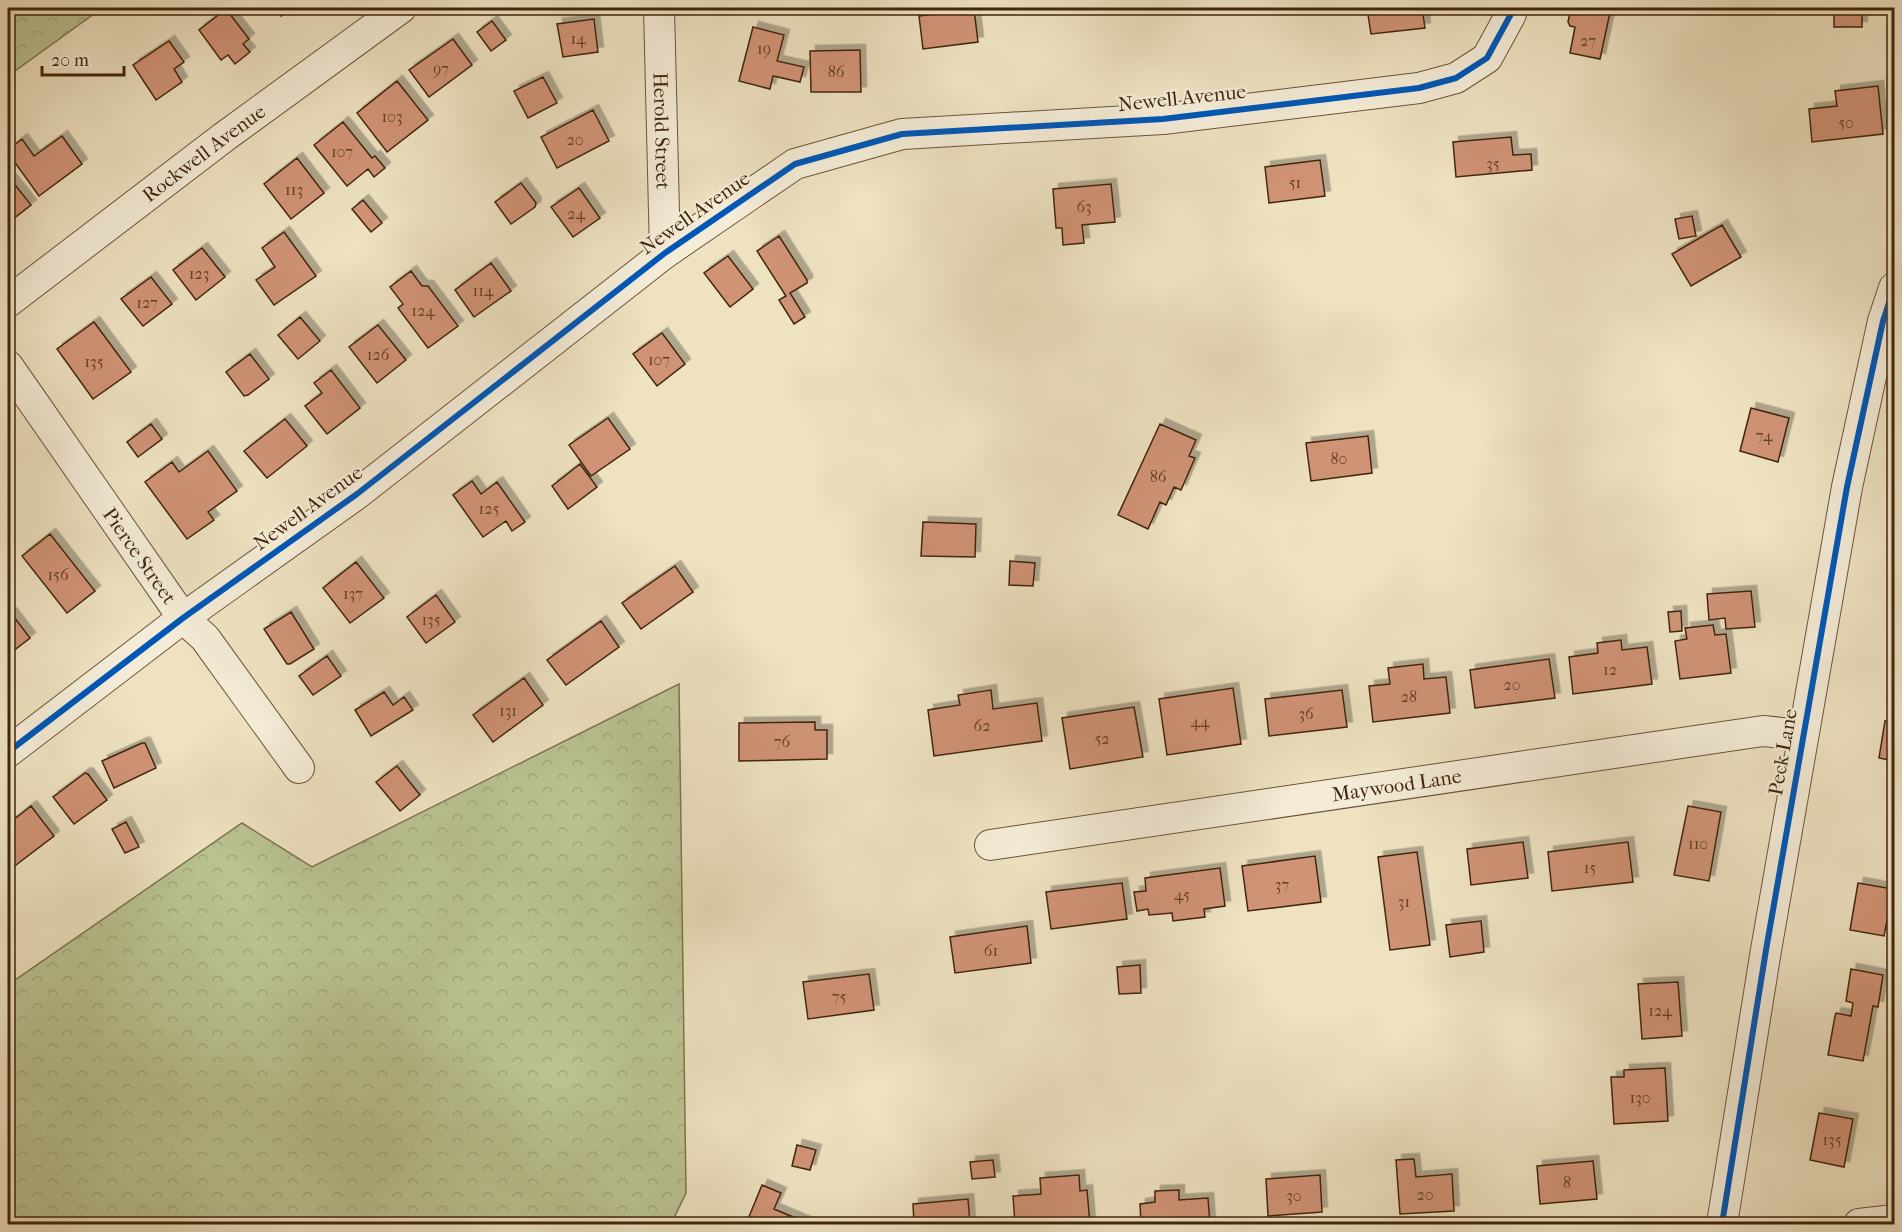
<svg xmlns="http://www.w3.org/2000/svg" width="1902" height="1232" font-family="'IM FELL French Canon',serif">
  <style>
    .forest { fill: url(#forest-crowns); stroke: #7e744f; stroke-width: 1.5 }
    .building { fill: #d09376; stroke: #41250c; stroke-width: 1.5; filter: url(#shadow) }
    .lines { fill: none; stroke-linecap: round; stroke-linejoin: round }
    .minor-casing { stroke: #6c5439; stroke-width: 32 }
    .minor { stroke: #f4ecd7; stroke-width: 30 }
    .cycleway-casing { stroke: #f4ecd7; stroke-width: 10 }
    .cycleway { stroke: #0057b8; stroke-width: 6 }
    .labels { text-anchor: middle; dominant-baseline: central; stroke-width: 4.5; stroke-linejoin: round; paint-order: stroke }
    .number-label { font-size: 16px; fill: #654026 }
    .street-label { font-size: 20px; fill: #41250c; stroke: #f4ecd7 }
  </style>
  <defs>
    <pattern id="forest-crowns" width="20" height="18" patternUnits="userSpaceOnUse" patternTransform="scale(1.5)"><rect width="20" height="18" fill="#bac392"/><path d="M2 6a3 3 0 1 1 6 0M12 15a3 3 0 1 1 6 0" fill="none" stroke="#a1a77d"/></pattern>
    <filter id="shadow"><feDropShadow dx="5.5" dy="-5.5" stdDeviation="0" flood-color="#0004"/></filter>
  </defs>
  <rect width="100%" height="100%" fill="#eee2c1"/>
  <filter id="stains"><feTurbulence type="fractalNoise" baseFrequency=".00333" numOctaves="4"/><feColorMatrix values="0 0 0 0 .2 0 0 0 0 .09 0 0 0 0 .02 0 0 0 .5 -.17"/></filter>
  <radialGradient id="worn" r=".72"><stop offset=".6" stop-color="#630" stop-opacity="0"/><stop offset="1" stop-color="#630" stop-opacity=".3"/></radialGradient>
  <path class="forest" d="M 8,8 L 102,8 L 8,76 Z
    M 679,684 L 686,1193 L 671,1224 L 8,1224 L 8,985 L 242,823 L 312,867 Z"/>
  <path class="building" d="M 274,8 L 304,8 L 294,15 L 289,10 L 281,16 Z
    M 1126,8 L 1165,8 L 1127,12 Z
    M 1367,8 L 1422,8 L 1425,28 L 1371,34 Z
    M 1571,8 L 1611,8 L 1600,59 L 1570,53 L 1575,27 L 1570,26 L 1568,22 Z
    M 1834,8 L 1862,8 L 1862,27 L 1834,27 Z
    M 226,9 L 249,39 L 243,44 L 250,52 L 235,64 L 228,55 L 221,60 L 199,30 Z
    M 974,9 L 978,42 L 923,49 L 919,16 Z
    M 594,19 L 598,52 L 563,57 L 557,24 Z
    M 492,21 L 506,40 L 491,51 L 477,32 Z
    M 753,27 L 784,35 L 777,61 L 804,67 L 800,82 L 773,76 L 770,89 L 739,81 Z
    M 453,39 L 472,65 L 429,97 L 409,70 Z
    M 169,41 L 184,62 L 174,69 L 182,82 L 156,100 L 133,65 Z
    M 860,50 L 861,92 L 811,92 L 810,51 Z
    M 543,77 L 557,103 L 528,118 L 514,91 Z
    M 397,81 L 428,120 L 387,152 L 357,113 Z
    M 1878,86 L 1883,134 L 1812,142 L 1809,109 L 1837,106 L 1835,91 Z
    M 593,110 L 609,141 L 557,168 L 541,137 Z
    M 343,122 L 372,158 L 375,156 L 385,168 L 374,177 L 368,169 L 347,186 L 314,145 Z
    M 62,136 L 82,164 L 39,196 L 8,153 L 8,150 L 22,139 L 34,156 Z
    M 1511,137 L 1513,155 L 1531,154 L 1532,170 L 1456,177 L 1453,142 Z
    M 297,158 L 324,193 L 291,219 L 264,184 Z
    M 1320,160 L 1325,196 L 1269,203 L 1265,167 Z
    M 9,177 L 31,205 L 8,223 L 8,178 Z
    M 521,183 L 536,203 L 535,207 L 511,224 L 495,202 Z
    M 1111,184 L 1115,222 L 1082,225 L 1084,243 L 1063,245 L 1062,228 L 1056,228 L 1053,189 Z
    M 579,188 L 600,218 L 573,237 L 551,207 Z
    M 363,200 L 382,223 L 371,232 L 352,209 Z
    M 1692,216 L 1696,236 L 1679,239 L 1675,219 Z
    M 1722,225 L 1741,257 L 1691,286 L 1672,254 Z
    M 284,232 L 316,276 L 274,305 L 256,280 L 275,267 L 262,248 Z
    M 779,236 L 807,280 L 807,283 L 790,293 L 805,317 L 794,324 L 779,300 L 786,296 L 757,251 Z
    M 202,248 L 225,277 L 196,300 L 173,270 Z
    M 728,256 L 753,289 L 730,307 L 704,273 Z
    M 491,263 L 511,291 L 474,317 L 455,290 Z
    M 411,271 L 422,286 L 428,286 L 458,326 L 428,348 L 398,308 L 403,304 L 390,287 Z
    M 151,277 L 172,304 L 143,326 L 121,299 Z
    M 300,317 L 320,341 L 298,359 L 278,335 Z
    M 94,322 L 131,372 L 93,399 L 57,349 Z
    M 378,325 L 406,360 L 377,383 L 349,347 Z
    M 662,333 L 685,364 L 657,386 L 633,354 Z
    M 250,354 L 269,379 L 248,395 L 244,396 L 226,372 Z
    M 331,370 L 360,408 L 327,434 L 305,406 L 322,393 L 314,383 Z
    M 1751,408 L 1789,418 L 1778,462 L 1740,451 Z
    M 608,418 L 630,449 L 591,476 L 569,445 Z
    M 285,419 L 307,446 L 267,478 L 244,451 Z
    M 151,424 L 162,439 L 138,457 L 127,442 Z
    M 1160,424 L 1196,440 L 1189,456 L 1195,458 L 1181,490 L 1174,487 L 1166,505 L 1160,502 L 1148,529 L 1118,515 Z
    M 1368,436 L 1372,473 L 1311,481 L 1306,443 Z
    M 208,451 L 237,491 L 208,512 L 214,520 L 187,539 L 145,482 L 172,462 L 179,472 Z
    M 580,464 L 597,487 L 568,509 L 552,486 Z
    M 472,481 L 481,494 L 497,482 L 525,522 L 512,531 L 506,521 L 483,537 L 453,495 Z
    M 923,522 L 976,524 L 975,557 L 921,556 Z
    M 50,534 L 95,591 L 67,613 L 22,556 Z
    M 1010,561 L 1035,563 L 1033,586 L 1009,585 Z
    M 356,562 L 384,598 L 350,623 L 323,588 Z
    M 675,566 L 693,592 L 641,629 L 622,603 Z
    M 1751,591 L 1755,627 L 1726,629 L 1725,618 L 1709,620 L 1707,594 Z
    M 436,595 L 455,622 L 426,643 L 407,617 Z
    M 1681,611 L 1682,631 L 1670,632 L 1668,612 Z
    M 291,612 L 314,649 L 290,664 L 287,664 L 264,629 Z
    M 11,613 L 30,638 L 8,655 L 8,615 Z
    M 601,621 L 619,647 L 566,685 L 547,660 Z
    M 1713,625 L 1715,635 L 1726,634 L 1731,673 L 1680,679 L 1675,641 L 1687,639 L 1685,628 Z
    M 1621,640 L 1622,650 L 1647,647 L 1652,684 L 1573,694 L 1569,657 L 1598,653 L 1597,643 Z
    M 327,656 L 341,676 L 313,695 L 299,676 Z
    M 1549,659 L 1555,698 L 1475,708 L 1470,670 Z
    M 1423,664 L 1424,679 L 1446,677 L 1450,713 L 1373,722 L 1369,686 L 1390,684 L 1388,668 Z
    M 524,678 L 543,705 L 493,742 L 473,715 Z
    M 1233,688 L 1241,744 L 1167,755 L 1159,699 Z
    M 991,690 L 993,709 L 1037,703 L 1042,741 L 934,756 L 928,710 L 960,705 L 958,695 Z
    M 1342,690 L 1347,727 L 1269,736 L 1265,699 Z
    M 384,692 L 393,705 L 404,697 L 413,710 L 371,736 L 355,710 Z
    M 1134,707 L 1143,757 L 1070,769 L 1062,718 Z
    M 1885,721 L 1894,723 L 1894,761 L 1879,758 Z
    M 815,722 L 815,730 L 827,730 L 827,759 L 739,761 L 739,723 Z
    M 142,743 L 145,743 L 156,768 L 114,788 L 102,761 Z
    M 397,766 L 420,795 L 400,811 L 376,782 Z
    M 85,773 L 88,774 L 107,800 L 74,824 L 53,797 Z
    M 31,806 L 54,836 L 12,868 L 8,862 L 8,824 Z
    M 1688,806 L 1721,812 L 1709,881 L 1674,875 Z
    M 126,822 L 139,847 L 125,853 L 112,829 Z
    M 1523,842 L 1528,878 L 1471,885 L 1467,849 Z
    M 1628,842 L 1633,882 L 1552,891 L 1548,852 Z
    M 1417,852 L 1430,945 L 1390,950 L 1378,857 Z
    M 1315,856 L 1321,902 L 1248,911 L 1242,866 Z
    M 1220,868 L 1225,906 L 1204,909 L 1205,917 L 1173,921 L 1172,913 L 1149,915 L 1148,909 L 1137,911 L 1134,892 L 1146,891 L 1145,878 Z
    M 1122,883 L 1127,919 L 1051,929 L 1046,892 Z
    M 1858,883 L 1893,889 L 1884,936 L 1850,930 Z
    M 1481,921 L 1484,952 L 1450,957 L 1446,925 Z
    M 1027,926 L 1031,963 L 955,973 L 950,937 Z
    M 1140,965 L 1141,993 L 1119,994 L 1117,967 Z
    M 1851,969 L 1883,975 L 1878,1007 L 1873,1006 L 1863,1061 L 1828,1055 L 1835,1016 L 1836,1013 L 1851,1016 L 1853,1003 L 1846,1001 Z
    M 869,974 L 874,1010 L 808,1019 L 803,982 Z
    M 1678,982 L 1682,1036 L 1642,1039 L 1638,984 Z
    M 1665,1068 L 1668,1121 L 1614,1124 L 1611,1077 L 1624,1077 L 1624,1070 Z
    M 1819,1113 L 1853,1119 L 1844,1167 L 1810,1160 Z
    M 797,1145 L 816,1150 L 810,1170 L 792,1166 Z
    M 1414,1159 L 1416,1177 L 1452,1174 L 1454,1211 L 1400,1214 L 1396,1160 Z
    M 993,1160 L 995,1177 L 972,1179 L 970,1162 Z
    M 1593,1161 L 1597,1199 L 1540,1204 L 1537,1166 Z
    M 1079,1175 L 1080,1191 L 1087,1190 L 1090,1224 L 1015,1224 L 1013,1196 L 1041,1194 L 1040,1178 Z
    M 1320,1175 L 1322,1212 L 1268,1216 L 1266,1179 Z
    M 762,1185 L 781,1193 L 774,1209 L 810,1224 L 746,1224 Z
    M 1179,1190 L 1179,1200 L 1208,1198 L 1210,1224 L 1141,1224 L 1140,1204 L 1155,1202 L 1155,1191 Z
    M 968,1199 L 970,1224 L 914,1224 L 913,1204 Z"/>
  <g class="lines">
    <g class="minor-casing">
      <g id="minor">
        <path id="s1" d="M 659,8 L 665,253"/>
        <path id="s2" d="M 8,302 L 224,137 L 401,8"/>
        <path id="s3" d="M 8,366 L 183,618 L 205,638 L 299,768"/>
        <path d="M 8,752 L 183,618 L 357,494 L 665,253 L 795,164 L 902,134 L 1163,119 L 1419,88 L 1456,78 L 1487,58 L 1511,14 L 1512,8"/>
        <path id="s4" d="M 990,845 L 1763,731 L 1803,735"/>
        <path d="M 1722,1224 L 1766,950 L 1847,487 L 1883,321 L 1894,288"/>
        <path d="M 1859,1224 L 1894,1220"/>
      </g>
    </g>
    <use href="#minor" class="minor"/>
    <g class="cycleway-casing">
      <path id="cycleway" d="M 8,752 L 183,618 L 357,494 L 665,253 L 795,164 L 902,134 L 1163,119 L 1419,88 L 1456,78 L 1487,58 L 1511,14 L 1512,8
        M 1722,1224 L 1766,950 L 1847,487 L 1883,321 L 1894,288"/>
    </g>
    <use href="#cycleway" class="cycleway"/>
  </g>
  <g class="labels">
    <g class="number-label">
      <text x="578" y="38">14</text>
      <text x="1588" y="40">27</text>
      <text x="764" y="48">19</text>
      <text x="441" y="68">97</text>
      <text x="836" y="71">86</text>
      <text x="392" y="116">103</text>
      <text x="1846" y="122">50</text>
      <text x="575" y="139">20</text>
      <text x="342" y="151">107</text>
      <text x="1493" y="163">35</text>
      <text x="1295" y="182">51</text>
      <text x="294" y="189">113</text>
      <text x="1084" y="206">63</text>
      <text x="576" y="213">24</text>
      <text x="199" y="273">123</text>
      <text x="483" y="290">114</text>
      <text x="147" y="302">127</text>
      <text x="423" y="310">124</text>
      <text x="378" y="354">126</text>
      <text x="659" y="359">107</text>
      <text x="94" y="361">135</text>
      <text x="1764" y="435">74</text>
      <text x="1339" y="458">80</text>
      <text x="1158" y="476">86</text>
      <text x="489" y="508">125</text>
      <text x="58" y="574">156</text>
      <text x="353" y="593">137</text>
      <text x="431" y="619">135</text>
      <text x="1610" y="669">12</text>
      <text x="1512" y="684">20</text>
      <text x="1409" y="696">28</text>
      <text x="508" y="710">131</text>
      <text x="1306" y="713">36</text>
      <text x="1200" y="721">44</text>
      <text x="982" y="725">62</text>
      <text x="1102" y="738">52</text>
      <text x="782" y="741">76</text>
      <text x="1698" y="843">110</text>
      <text x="1590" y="867">15</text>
      <text x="1282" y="884">37</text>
      <text x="1182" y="894">45</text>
      <text x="1404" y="901">31</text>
      <text x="991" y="950">61</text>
      <text x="839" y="996">75</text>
      <text x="1660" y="1010">124</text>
      <text x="1640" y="1097">130</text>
      <text x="1832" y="1139">135</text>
      <text x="1567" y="1182">8</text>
      <text x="1425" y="1194">20</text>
      <text x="1294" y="1195">30</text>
    </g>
    <g class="street-label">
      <text transform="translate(1182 98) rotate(-6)">Newell Avenue</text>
      <text stroke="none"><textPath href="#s1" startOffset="123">Herold Street</textPath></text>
      <text stroke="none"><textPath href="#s2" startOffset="246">Rockwell Avenue</textPath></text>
      <text transform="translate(695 213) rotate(-35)">Newell Avenue</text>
      <text transform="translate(308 508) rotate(-36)">Newell Avenue</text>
      <text stroke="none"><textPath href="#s3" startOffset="231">Pierce Street</textPath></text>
      <text transform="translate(1783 752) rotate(-80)">Peck Lane</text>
      <text stroke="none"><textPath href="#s4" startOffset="411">Maywood Lane</textPath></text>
    </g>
  </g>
  <rect width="1902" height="1232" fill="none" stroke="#eee2c1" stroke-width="30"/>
  <rect x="9" y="9" width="1884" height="1214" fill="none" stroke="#41250c" stroke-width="3"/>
  <rect x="15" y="15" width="1872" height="1202" fill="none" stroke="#41250c" stroke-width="1.5"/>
  <path d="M42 66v9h82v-9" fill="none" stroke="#41250c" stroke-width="3"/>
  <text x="51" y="66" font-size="18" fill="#41250c" stroke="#f4ecd7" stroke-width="4.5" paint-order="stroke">20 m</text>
  <rect width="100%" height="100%" filter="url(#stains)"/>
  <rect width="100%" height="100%" fill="url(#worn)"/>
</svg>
